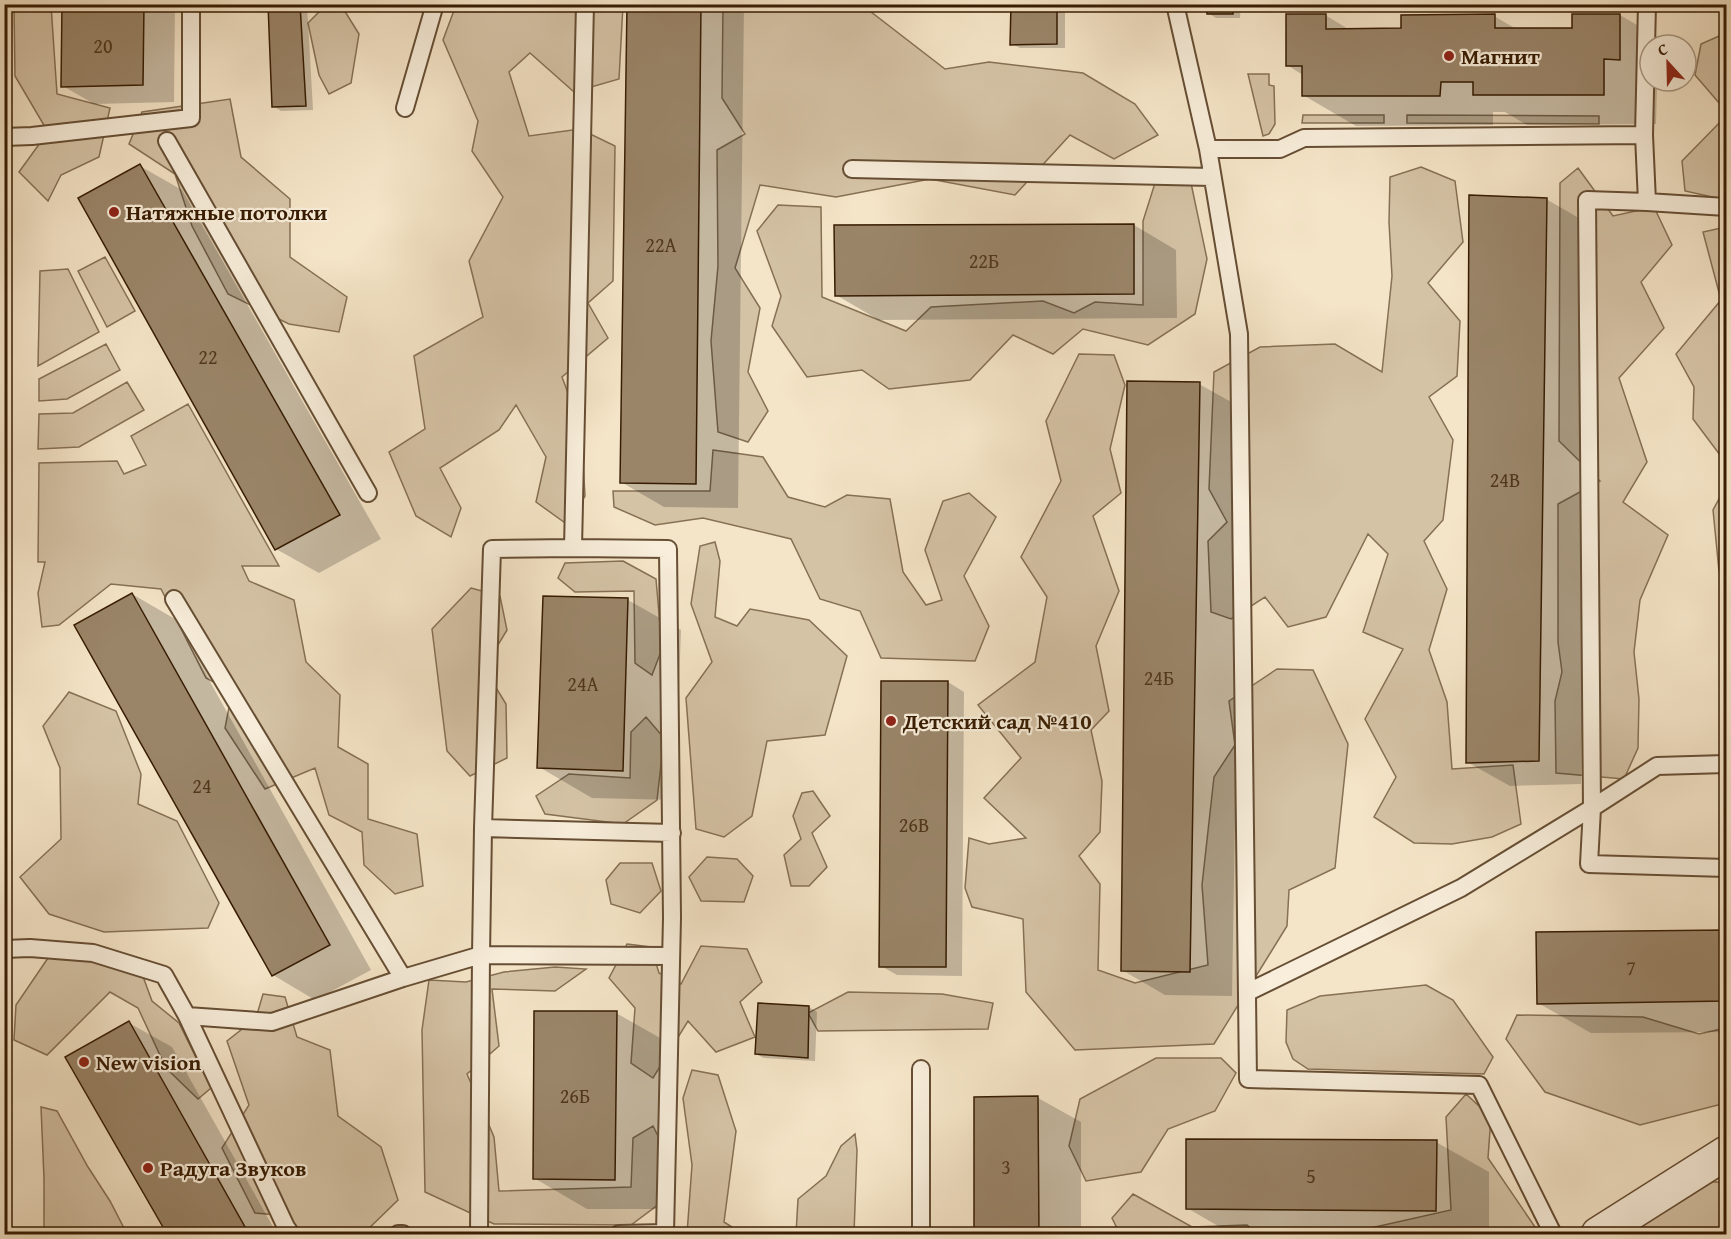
<svg xmlns="http://www.w3.org/2000/svg" width="1731" height="1239" font-family="'Gentium Book Plus',serif">
  <style>
    .green { fill: #d5c3a6; stroke: #867054; stroke-width: 1.5 }
    .shadow { fill: #0003 }
    .building { fill: #9a8569; stroke: #371c02; stroke-width: 1.5 }
    .lines { fill: none; stroke-linecap: round; stroke-linejoin: round }
    .service-casing { stroke: #664e34; stroke-width: 20 }
    .minor-casing { stroke: #664e34; stroke-width: 36 }
    .service { stroke: #f8eedb; stroke-width: 16 }
    .minor { stroke: #f8eedb; stroke-width: 33 }
    .poi-dot { fill: #8f2418; stroke: #f8eedb; stroke-width: 2 }
    .labels { text-anchor: middle; dominant-baseline: central; stroke-width: 4.5; stroke-linejoin: round; paint-order: stroke }
    .number-label { font-size: 20px; fill: #50361c }
    .poi-label { font-size: 22px; font-weight: bold; fill: #371c02; stroke: #f8eedb; text-anchor: start }
  </style>
  <rect width="100%" height="100%" fill="#f5e5c8"/>
  <filter id="stains"><feTurbulence type="fractalNoise" baseFrequency=".00333" numOctaves="4"/><feColorMatrix values="0 0 0 0 .2 0 0 0 0 .09 0 0 0 0 .02 0 0 0 .5 -.17"/></filter>
  <radialGradient id="worn" r=".72"><stop offset=".6" stop-color="#630" stop-opacity="0"/><stop offset="1" stop-color="#630" stop-opacity=".3"/></radialGradient>
  <path class="green" d="M 331,4 L 341,5 L 359,34 L 351,83 L 329,94 L 319,75 L 308,23 L 324,7 Z
    M 723,4 L 862,5 L 945,69 L 989,62 L 1083,73 L 1135,104 L 1158,135 L 1114,159 L 1070,135 L 1015,195 L 930,179 L 836,197 L 760,185 L 735,268 L 760,308 L 748,372 L 768,411 L 748,442 L 718,432 L 711,341 L 718,266 L 717,150 L 745,134 L 722,98 Z
    M 14,5 L 51,5 L 57,94 L 110,108 L 99,157 L 61,175 L 48,201 L 19,172 L 48,132 L 15,76 Z
    M 456,5 L 623,5 L 619,79 L 574,92 L 530,53 L 509,72 L 529,136 L 580,129 L 615,146 L 613,281 L 588,303 L 608,338 L 562,377 L 581,428 L 585,496 L 568,525 L 536,502 L 546,457 L 516,405 L 499,430 L 440,468 L 461,508 L 451,537 L 416,516 L 389,452 L 425,429 L 414,356 L 483,317 L 469,261 L 503,197 L 472,151 L 478,121 L 443,40 Z
    M 1726,33 L 1726,111 L 1695,75 L 1701,44 Z
    M 1248,74 L 1269,74 L 1269,85 L 1274,86 L 1275,124 L 1269,134 L 1263,136 Z
    M 230,99 L 241,157 L 290,199 L 290,257 L 347,297 L 339,332 L 289,324 L 228,294 L 192,226 L 175,174 L 129,144 L 142,112 Z
    M 1303,115 L 1384,115 L 1384,123 L 1302,123 Z
    M 1407,115 L 1599,116 L 1599,124 L 1407,123 Z
    M 1726,116 L 1726,200 L 1685,191 L 1682,161 Z
    M 1421,167 L 1455,181 L 1463,242 L 1428,283 L 1460,321 L 1457,376 L 1429,397 L 1453,440 L 1443,520 L 1424,541 L 1447,589 L 1429,650 L 1447,702 L 1452,769 L 1513,765 L 1521,824 L 1492,837 L 1452,844 L 1414,843 L 1374,817 L 1396,777 L 1365,719 L 1403,649 L 1363,632 L 1388,554 L 1368,534 L 1326,617 L 1288,627 L 1265,597 L 1231,619 L 1211,612 L 1208,541 L 1227,522 L 1209,489 L 1214,372 L 1260,347 L 1335,344 L 1382,372 L 1392,276 L 1389,222 L 1390,177 Z
    M 1578,168 L 1613,216 L 1654,207 L 1672,245 L 1641,282 L 1664,328 L 1619,378 L 1647,462 L 1623,502 L 1668,535 L 1640,600 L 1634,652 L 1639,699 L 1638,748 L 1624,779 L 1556,773 L 1555,701 L 1562,672 L 1558,642 L 1558,504 L 1600,481 L 1559,441 L 1560,183 Z
    M 1155,183 L 1191,183 L 1207,259 L 1195,314 L 1148,345 L 1083,329 L 1053,354 L 1013,335 L 970,380 L 889,389 L 862,370 L 807,377 L 772,326 L 781,296 L 757,231 L 778,205 L 821,207 L 822,297 L 906,331 L 931,307 L 1043,301 L 1074,313 L 1095,302 L 1143,305 L 1143,221 Z
    M 1721,228 L 1726,233 L 1726,463 L 1693,419 L 1694,387 L 1676,354 L 1721,300 L 1703,232 Z
    M 105,257 L 135,311 L 107,327 L 78,271 Z
    M 68,269 L 99,332 L 38,366 L 40,271 Z
    M 106,344 L 120,370 L 67,399 L 39,401 L 39,379 Z
    M 1079,354 L 1114,355 L 1125,385 L 1110,449 L 1121,493 L 1093,516 L 1119,591 L 1096,646 L 1109,711 L 1091,730 L 1102,781 L 1100,832 L 1079,856 L 1100,884 L 1098,970 L 1135,983 L 1208,965 L 1202,885 L 1214,777 L 1235,745 L 1229,701 L 1277,669 L 1313,670 L 1348,744 L 1335,868 L 1289,890 L 1287,926 L 1214,1044 L 1075,1050 L 1026,992 L 1023,919 L 972,907 L 965,888 L 969,838 L 989,844 L 1026,838 L 984,798 L 1021,758 L 978,705 L 1035,662 L 1047,597 L 1021,557 L 1061,481 L 1046,421 Z
    M 127,382 L 144,410 L 79,447 L 38,449 L 39,414 L 73,413 Z
    M 188,404 L 279,566 L 242,566 L 249,581 L 294,600 L 306,662 L 340,695 L 338,747 L 368,764 L 368,819 L 417,834 L 423,886 L 395,894 L 364,865 L 362,832 L 329,815 L 315,768 L 265,789 L 225,728 L 232,692 L 206,678 L 161,589 L 111,584 L 59,625 L 42,627 L 38,593 L 45,562 L 38,562 L 39,463 L 117,461 L 124,474 L 146,465 L 131,436 Z
    M 713,450 L 763,457 L 788,497 L 825,507 L 847,495 L 890,499 L 903,572 L 926,605 L 942,600 L 925,550 L 943,501 L 969,493 L 996,517 L 964,576 L 989,626 L 975,661 L 881,658 L 860,611 L 820,599 L 791,539 L 703,518 L 655,525 L 614,507 L 613,491 L 710,491 Z
    M 1726,486 L 1726,574 L 1719,571 L 1713,510 Z
    M 715,542 L 720,561 L 715,617 L 737,626 L 750,609 L 809,620 L 847,656 L 825,735 L 767,741 L 752,816 L 724,837 L 696,829 L 686,698 L 712,662 L 691,604 L 700,546 Z
    M 623,561 L 656,579 L 662,649 L 652,675 L 635,663 L 634,591 L 575,592 L 558,578 L 565,563 Z
    M 471,588 L 500,596 L 507,630 L 484,668 L 506,704 L 507,758 L 470,776 L 447,751 L 432,629 Z
    M 69,692 L 116,711 L 141,774 L 138,804 L 177,821 L 219,903 L 208,928 L 104,932 L 49,914 L 20,877 L 61,839 L 60,768 L 43,726 Z
    M 646,717 L 664,738 L 657,800 L 623,824 L 545,814 L 536,796 L 569,774 L 630,778 L 631,732 Z
    M 813,791 L 830,816 L 812,833 L 827,867 L 809,886 L 791,886 L 784,855 L 801,839 L 793,816 L 802,793 Z
    M 707,857 L 737,859 L 753,876 L 744,902 L 701,901 L 689,877 Z
    M 620,863 L 652,863 L 661,891 L 640,913 L 611,904 L 606,880 Z
    M 627,944 L 651,947 L 659,973 L 681,984 L 701,946 L 747,949 L 762,982 L 740,1002 L 755,1037 L 716,1052 L 688,1021 L 653,1078 L 631,1063 L 635,1008 L 609,978 Z
    M 93,947 L 141,971 L 152,1001 L 179,1023 L 211,1088 L 198,1099 L 166,1068 L 138,1008 L 110,992 L 47,1055 L 14,1040 L 16,1005 L 48,958 Z
    M 555,967 L 586,969 L 555,991 L 492,989 L 499,1046 L 467,1074 L 494,1137 L 499,1191 L 631,1187 L 633,1138 L 653,1126 L 665,1150 L 659,1204 L 631,1225 L 494,1224 L 425,1192 L 422,1030 L 429,980 L 466,982 L 504,972 Z
    M 1426,985 L 1453,1000 L 1493,1057 L 1484,1074 L 1308,1069 L 1293,1059 L 1286,1042 L 1287,1010 L 1320,996 Z
    M 848,992 L 942,994 L 993,1003 L 988,1029 L 818,1031 L 808,1013 Z
    M 263,994 L 285,997 L 297,1037 L 330,1050 L 338,1116 L 381,1147 L 398,1200 L 363,1234 L 300,1234 L 289,1216 L 255,1213 L 222,1148 L 249,1105 L 227,1041 L 256,1018 Z
    M 1517,1015 L 1643,1017 L 1699,1034 L 1726,1028 L 1726,1103 L 1640,1125 L 1545,1092 L 1506,1039 Z
    M 1156,1058 L 1221,1058 L 1236,1073 L 1215,1111 L 1168,1129 L 1141,1172 L 1086,1181 L 1069,1146 L 1080,1099 Z
    M 692,1070 L 718,1075 L 736,1131 L 724,1222 L 743,1234 L 687,1234 L 692,1165 L 683,1098 Z
    M 1466,1094 L 1491,1117 L 1488,1158 L 1535,1227 L 1531,1234 L 1344,1234 L 1451,1210 L 1446,1117 Z
    M 41,1107 L 57,1111 L 88,1167 L 110,1201 L 127,1234 L 44,1234 L 44,1178 Z
    M 855,1134 L 857,1150 L 854,1234 L 796,1234 L 798,1199 L 826,1176 L 841,1146 Z
    M 1712,1182 L 1724,1182 L 1726,1184 L 1726,1224 L 1705,1234 L 1629,1234 L 1705,1185 Z
    M 1133,1194 L 1192,1227 L 1247,1225 L 1258,1234 L 1120,1234 L 1112,1218 Z"/>
  <path class="shadow" d="M 64,4 L 175,4 L 174,102 L 94,104 L 63,86 Z
    M 270,4 L 307,4 L 313,110 L 281,111 L 273,106 Z
    M 629,4 L 744,4 L 738,508 L 664,507 L 621,482 Z
    M 1012,4 L 1065,4 L 1065,48 L 1020,48 L 1012,44 Z
    M 1208,4 L 1241,4 L 1240,18 L 1216,18 L 1208,13 Z
    M 1325,15 L 1350,30 L 1403,29 L 1494,16 L 1518,30 L 1574,29 L 1620,15 L 1671,45 L 1650,45 L 1650,81 L 1673,81 L 1673,89 L 1657,89 L 1656,124 L 1527,125 L 1505,112 L 1493,112 L 1493,125 L 1356,126 L 1303,95 L 1303,75 L 1287,65 Z
    M 140,166 L 182,190 L 381,539 L 319,573 L 276,549 Z
    M 1546,199 L 1589,224 L 1581,784 L 1510,786 L 1467,762 Z
    M 1134,225 L 1176,250 L 1177,318 L 879,320 L 836,295 Z
    M 1199,384 L 1242,408 L 1232,996 L 1165,995 L 1122,970 Z
    M 132,594 L 175,619 L 371,970 L 315,1000 L 273,975 Z
    M 628,600 L 681,630 L 675,800 L 592,798 L 539,767 Z
    M 948,682 L 964,692 L 962,976 L 897,975 L 881,966 Z
    M 1726,931 L 1726,1032 L 1591,1033 L 1538,1003 L 1538,933 Z
    M 809,1007 L 817,1012 L 815,1061 L 764,1058 L 756,1054 Z
    M 616,1013 L 669,1043 L 668,1209 L 587,1209 L 534,1178 Z
    M 129,1023 L 172,1047 L 277,1234 L 169,1234 L 67,1058 Z
    M 975,1098 L 1038,1098 L 1081,1122 L 1081,1234 L 976,1234 Z
    M 1436,1142 L 1489,1172 L 1489,1234 L 1232,1234 L 1187,1208 Z"/>
  <path class="building" d="M 62,4 L 144,4 L 143,85 L 61,87 Z
    M 268,4 L 300,4 L 306,106 L 272,107 Z
    M 627,4 L 701,4 L 696,484 L 620,483 Z
    M 1011,4 L 1057,4 L 1057,44 L 1010,45 Z
    M 1207,4 L 1233,4 L 1233,14 L 1207,14 Z
    M 1286,14 L 1326,14 L 1326,29 L 1401,28 L 1401,15 L 1495,14 L 1495,28 L 1572,28 L 1572,14 L 1620,14 L 1620,60 L 1604,59 L 1604,95 L 1473,95 L 1473,82 L 1441,82 L 1440,96 L 1302,96 L 1302,66 L 1286,66 Z
    M 140,164 L 340,515 L 275,550 L 78,198 Z
    M 1469,195 L 1547,198 L 1539,761 L 1466,763 Z
    M 1134,224 L 1134,294 L 835,296 L 834,225 Z
    M 1127,381 L 1200,382 L 1190,972 L 1121,971 Z
    M 132,593 L 330,945 L 272,976 L 74,625 Z
    M 543,596 L 628,598 L 623,771 L 537,768 Z
    M 881,681 L 948,681 L 946,967 L 879,967 Z
    M 1726,930 L 1726,1001 L 1537,1004 L 1536,932 Z
    M 758,1003 L 809,1006 L 808,1058 L 755,1054 Z
    M 534,1011 L 617,1011 L 615,1180 L 533,1179 Z
    M 129,1021 L 249,1234 L 167,1234 L 65,1057 Z
    M 1038,1096 L 1039,1234 L 974,1234 L 974,1097 Z
    M 1186,1139 L 1437,1140 L 1436,1211 L 1186,1209 Z"/>
  <g class="lines">
    <g class="service-casing">
      <path id="service" d="M 1175,4 L 1208,149 L 1239,334 L 1248,1079 L 1479,1085 L 1553,1234
        M 1647,4 L 1644,135 L 1647,202 L 1726,207
        M 405,108 L 435,4
        M 4,137 L 32,136 L 191,118 L 191,4
        M 167,141 L 368,493
        M 1208,149 L 1280,149 L 1304,138 L 1644,135
        M 852,169 L 1212,177
        M 1647,202 L 1587,200 L 1592,808 L 1589,864 L 1726,868
        M 573,548 L 585,4
        M 174,599 L 403,978
        M 4,949 L 30,948 L 93,953 L 164,975 L 187,1016 L 286,1227 L 291,1234
        M 1248,992 L 1461,888 L 1592,808 L 1657,766 L 1726,764
        M 187,1016 L 272,1022 L 403,978 L 481,955 L 483,828
        M 921,1069 L 921,1234
        M 398,1234 L 403,1234
        M 479,1234 L 481,955 L 671,956
        M 619,1234 L 665,1233 L 672,918 L 668,549 L 573,548 L 492,549 L 483,828 L 672,833"/>
    </g>
    <g class="minor-casing">
      <path id="minor" d="M 1598,1234 L 1726,1153"/>
    </g>
    <use href="#service" class="service"/>
    <use href="#minor" class="minor"/>
  </g>
  <g class="poi-dot">
    <circle cx="1449" cy="56" r="6"/>
    <circle cx="114" cy="212" r="6"/>
    <circle cx="891" cy="721" r="6"/>
    <circle cx="84" cy="1062" r="6"/>
    <circle cx="148" cy="1168" r="6"/>
  </g>
  <g class="labels">
    <g class="number-label">
      <text x="103" y="45">20</text>
      <text x="661" y="244">22А</text>
      <text x="984" y="260">22Б</text>
      <text x="208" y="356">22</text>
      <text x="1505" y="479">24В</text>
      <text x="1159" y="677">24Б</text>
      <text x="583" y="683">24А</text>
      <text x="202" y="785">24</text>
      <text x="914" y="824">26В</text>
      <text x="1631" y="967">7</text>
      <text x="575" y="1095">26Б</text>
      <text x="1006" y="1166">3</text>
      <text x="1311" y="1175">5</text>
    </g>
    <g class="poi-label">
      <text x="1461" y="56">Магнит</text>
      <text x="126" y="212">Натяжные потолки</text>
      <text x="903" y="721">Детский сад №410</text>
      <text x="96" y="1062">New vision</text>
      <text x="160" y="1168">Радуга Звуков</text>
    </g>
  </g>
  <rect width="1731" height="1239" fill="none" stroke="#f5e5c8" stroke-width="24"/>
  <rect x="6" y="6" width="1719" height="1227" fill="none" stroke="#371c02" stroke-width="3"/>
  <rect x="12" y="12" width="1707" height="1215" fill="none" stroke="#371c02" stroke-width="1.5"/>
  <g transform="translate(1668 63) rotate(338)"><circle r="28" fill="#f8eedb" stroke="#ab9a84" stroke-width="1.5"/>
  <path d="M0-4.5L10 22L0 15L-10 22Z" fill="#8f2418"/>
  <text y="-9" font-size="16" font-weight="bold" text-anchor="middle" fill="#371c02">С</text>
  </g>
  <rect width="100%" height="100%" filter="url(#stains)"/>
  <rect width="100%" height="100%" fill="url(#worn)"/>
</svg>
